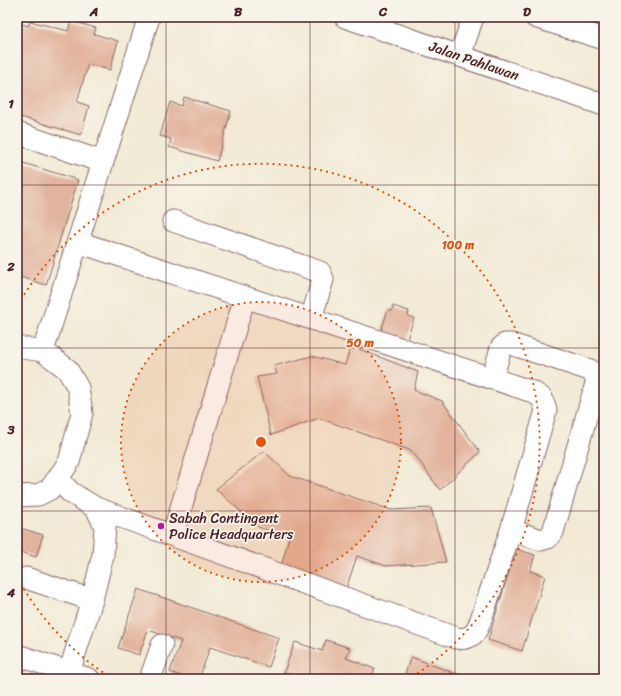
<svg xmlns="http://www.w3.org/2000/svg" width="621" height="696" font-family="Sriracha,sans-serif">
  <style>
    .building { fill: #e2b49d }
    .lines { fill: none; stroke-linecap: round; stroke-linejoin: round }
    .minor-casing { stroke: #856666; stroke-width: 23 }
    .minor { stroke: #fff; stroke-width: 21 }
    .grid { fill: none; stroke: #4a1f2b; stroke-width: 1; stroke-opacity: 0.55 }
    .ring { fill: none; stroke: #e0560e; stroke-width: 2; stroke-dasharray: 2 4 }
    .poi-dot { fill: #b5179e; stroke: #f7f3e8; stroke-width: 1.5 }
    .labels { text-anchor: middle; dominant-baseline: central; stroke-width: 3.5; stroke-linejoin: round; paint-order: stroke }
    .street-label { font-size: 14px; fill: #4a1f2b; stroke: #f7f3e8 }
    .poi-label { font-size: 14px; fill: #4a1f2b; stroke: #f7f3e8; text-anchor: start }
    .centre { fill: #e0560e; stroke: #f7f3e8; stroke-width: 2 }
    .ring-label { font-size: 12px; text-anchor: middle; font-weight: bold; fill: #e0560e; stroke: #f7f3e8; stroke-width: 3.5; stroke-linejoin: round; paint-order: stroke }
    .neatline { fill: none; stroke: #4a1f2b; stroke-width: 1.5 }
    .grid-label { font-size: 13px; text-anchor: middle; font-weight: bold; fill: #4a1f2b }
  </style>
  <rect width="100%" height="100%" fill="#f7f3e8"/>
  <filter id="ink" filterUnits="userSpaceOnUse"><feTurbulence type="fractalNoise" baseFrequency=".025" numOctaves="2"/><feDisplacementMap in="SourceGraphic" scale="8" xChannelSelector="R" yChannelSelector="G"/><feConvolveMatrix kernelMatrix="1 2 1 2 8 2 1 2 1" color-interpolation-filters="sRGB"/></filter>
  <filter id="wash" filterUnits="userSpaceOnUse"><feTurbulence type="fractalNoise" baseFrequency=".012" numOctaves="4" result="noise"/><feDisplacementMap in="SourceGraphic" scale="16" xChannelSelector="R" yChannelSelector="G"/><feGaussianBlur stdDeviation="0.9" result="paint"/><feColorMatrix in="noise" values="0 0 0 0 0 0 0 0 0 0 0 0 0 0 0 0 0 1.4 0 .05"/><feComposite in="paint" operator="in"/></filter>
  <g filter="url(#wash)">
    <rect width="100%" height="100%" fill="#f2ead5"/>
    <g id="blocks">
      <path class="building" d="M 588,17 L 604,17 L 604,32 L 585,26 Z
        M 30,21 L 68,31 L 71,21 L 96,28 L 94,34 L 118,41 L 110,70 L 88,64 L 77,102 L 89,106 L 81,135 L 17,116 L 17,23 L 28,26 Z
        M 184,97 L 231,111 L 217,161 L 169,147 L 171,139 L 160,136 L 170,102 L 182,106 Z
        M 17,161 L 78,180 L 46,285 L 17,276 Z
        M 393,306 L 409,311 L 408,316 L 414,318 L 407,339 L 381,331 L 388,310 L 392,311 Z
        M 351,346 L 418,372 L 414,390 L 442,401 L 480,452 L 440,490 L 412,451 L 319,418 L 271,435 L 257,377 L 277,374 L 274,366 L 312,356 L 345,365 Z
        M 264,451 L 290,476 L 391,510 L 431,508 L 446,562 L 386,566 L 357,556 L 345,592 L 280,571 L 289,537 L 258,527 L 216,489 Z
        M 17,527 L 43,535 L 36,557 L 17,551 Z
        M 516,549 L 535,555 L 530,571 L 545,576 L 522,651 L 488,640 Z
        M 138,589 L 279,638 L 269,667 L 210,647 L 199,679 L 189,679 L 170,672 L 181,641 L 148,630 L 139,655 L 118,648 Z
        M 326,640 L 350,648 L 346,658 L 375,669 L 371,679 L 304,679 L 284,672 L 295,642 L 322,651 Z
        M 411,657 L 464,677 L 463,679 L 403,679 Z"/>
    </g>
  </g>
  <g filter="url(#ink)">
    <use href="#blocks" fill-opacity="0" stroke="#856666" stroke-width="1"/>
    <g class="lines">
      <g class="minor-casing">
        <path id="minor" d="M 345,17 L 604,105
          M 535,17 L 604,39
          M 460,56 L 473,17
          M 17,133 L 103,162
          M 173,221 L 320,272 L 323,279 L 311,319
          M 17,347 L 43,351 L 67,369 L 78,388 L 82,413 L 69,462 L 58,478 L 50,489 L 38,495 L 17,496
          M 43,351 L 149,17
          M 492,379 L 501,348 L 505,344 L 511,344 L 590,370 L 594,374 L 597,380 L 553,532 L 548,538 L 541,540 L 511,530
          M 58,478 L 70,492 L 96,508 L 456,638 C 467,640 475,636 479,625 L 511,530 L 546,410 L 542,398 L 533,392 L 78,242
          M 173,534 L 245,297
          M 26,578 L 92,600
          M 17,655 L 89,679
          M 67,679 L 92,600 L 103,555 L 105,526 L 96,508
          M 150,679 L 162,645"/>
      </g>
      <use href="#minor" class="minor"/>
    </g>
  </g>
  <path class="grid" d="M 166,17 L 166,679M 310,17 L 310,679M 455,17 L 455,679M 17,185 L 604,185M 17,348 L 604,348M 17,511 L 604,511"/>
  <circle cx="261" cy="442" r="140" fill="#e0560e" fill-opacity=".12"/>
  <g class="ring">
    <circle cx="261" cy="442" r="140"/>
    <path d="M113 679A279 279 0 0 1 18 579M18 305A279 279 0 1 1 409 679"/>
  </g>
  <circle class="poi-dot" cx="161" cy="526" r="4"/>
  <g class="labels">
    <g class="street-label">
      <text transform="translate(474 61) rotate(19)">Jalan Pahlawan</text>
    </g>
    <g class="poi-label">
      <text x="169" y="518">Sabah Contingent<tspan x="169" dy="16">Police Headquarters</tspan></text>
    </g>
  </g>
  <circle cx="261" cy="442" r="6" class="centre"/>
  <g class="ring-label">
    <text x="458" y="249">100 m</text>
    <text x="360" y="347">50 m</text>
  </g>
  <rect width="621" height="696" fill="none" stroke="#f7f3e8" stroke-width="44"/>
  <rect x="22" y="22" width="577" height="652" class="neatline"/>
  <g class="grid-label">
    <text x="94" y="16">A</text>
    <text x="238" y="16">B</text>
    <text x="383" y="16">C</text>
    <text x="527" y="16">D</text>
    <text x="11" y="108">1</text>
    <text x="11" y="271">2</text>
    <text x="11" y="434">3</text>
    <text x="11" y="597">4</text>
  </g>
</svg>
